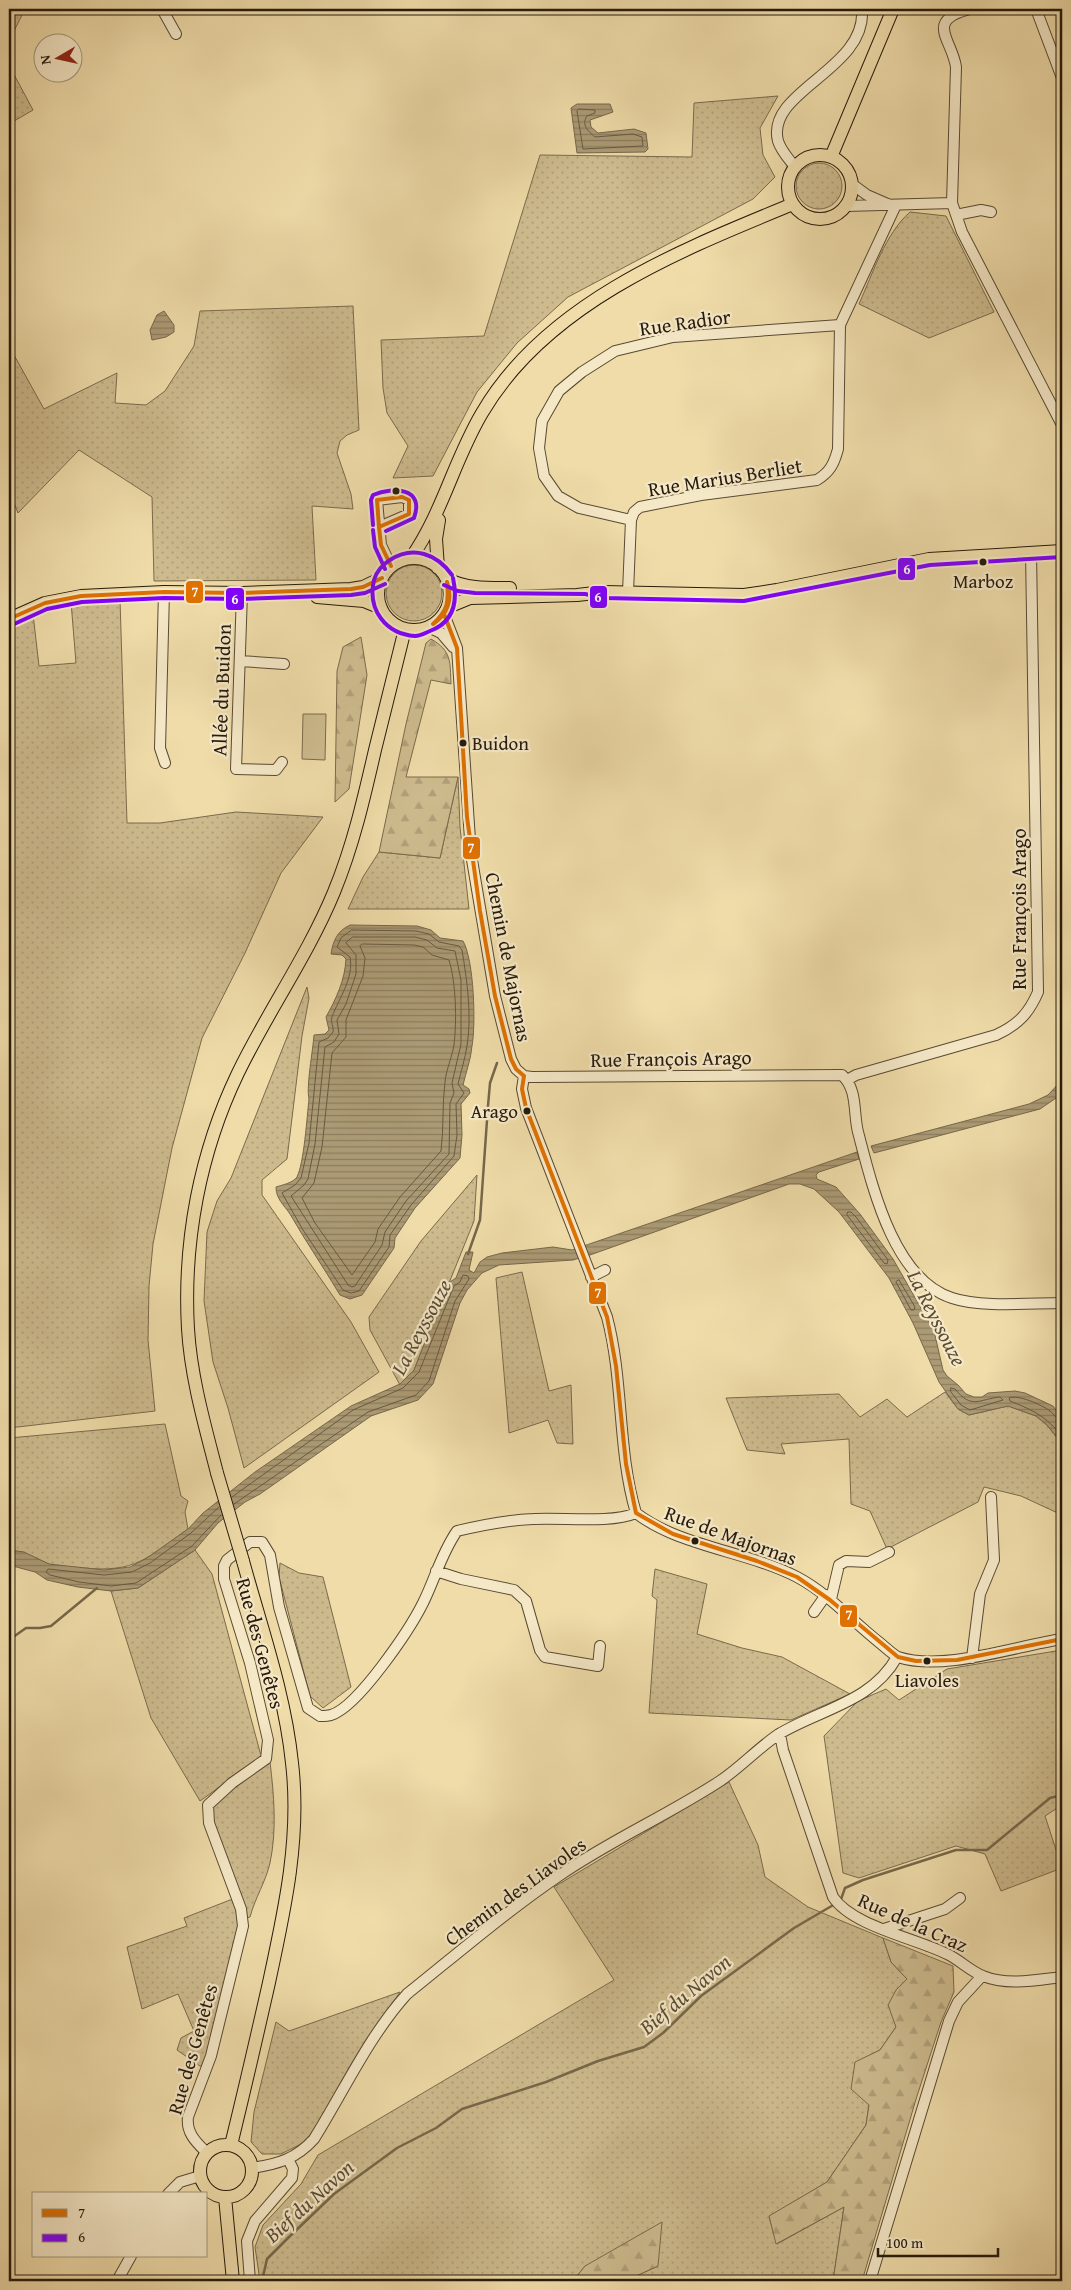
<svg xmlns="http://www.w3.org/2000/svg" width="1071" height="2290" font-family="'Gentium Book Plus',serif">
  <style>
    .grass { fill: url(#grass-dots); stroke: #7a6a4d }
    .forest { fill: url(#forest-firs); stroke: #7a6a4d }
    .pitch { fill: #cdbb8e; stroke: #7a6a4d }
    .water { fill: url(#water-rules); stroke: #76674a }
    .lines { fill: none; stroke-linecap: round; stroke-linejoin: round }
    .shore { stroke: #685a40; stroke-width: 1 }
    .stream { stroke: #76674a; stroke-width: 2.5 }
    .minor-casing { stroke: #584a33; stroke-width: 12 }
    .major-casing { stroke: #261a0c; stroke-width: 14 }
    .minor { stroke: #f5e8c7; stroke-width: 10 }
    .major { stroke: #efdca9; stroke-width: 12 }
    .major-bridge-casing { stroke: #261a0c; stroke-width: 14; stroke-linecap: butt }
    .major-bridge { stroke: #efdca9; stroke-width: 12 }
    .bus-1-casing { stroke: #f5e8c7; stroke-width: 8 }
    .bus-2-casing { stroke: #f5e8c7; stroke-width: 8 }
    .bus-1 { stroke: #de7102; stroke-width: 4 }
    .bus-2 { stroke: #8000ff; stroke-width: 4 }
    .bus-dot { fill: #261a0c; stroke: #f5e8c7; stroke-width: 2 }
    .labels { text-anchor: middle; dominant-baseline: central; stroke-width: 4.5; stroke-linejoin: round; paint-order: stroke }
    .bus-label { font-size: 19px; fill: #261a0c; stroke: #f5e8c7 }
    .street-label { font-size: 20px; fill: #261a0c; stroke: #f5e8c7 }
    .water-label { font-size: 21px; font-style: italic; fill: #5b4d36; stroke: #f5e8c7 }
    .line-badge { stroke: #f5e8c7; stroke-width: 2 }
    .badge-label { font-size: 14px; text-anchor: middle; font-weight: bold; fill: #fff }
  </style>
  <defs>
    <pattern id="grass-dots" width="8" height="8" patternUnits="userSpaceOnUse" patternTransform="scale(1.25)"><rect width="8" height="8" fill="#cdbb8e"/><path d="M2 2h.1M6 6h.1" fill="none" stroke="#b0a079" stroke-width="1.8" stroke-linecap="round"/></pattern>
    <pattern id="forest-firs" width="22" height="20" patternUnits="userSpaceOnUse" patternTransform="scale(1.25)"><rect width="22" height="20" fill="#cdbb8e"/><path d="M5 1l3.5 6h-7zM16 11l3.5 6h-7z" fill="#b0a079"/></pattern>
    <pattern id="water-rules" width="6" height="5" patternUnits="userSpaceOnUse" patternTransform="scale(1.25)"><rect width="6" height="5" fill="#ab9a74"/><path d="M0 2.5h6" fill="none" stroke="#8b7d5e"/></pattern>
  </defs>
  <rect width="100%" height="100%" fill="#efdca9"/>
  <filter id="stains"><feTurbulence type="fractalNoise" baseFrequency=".004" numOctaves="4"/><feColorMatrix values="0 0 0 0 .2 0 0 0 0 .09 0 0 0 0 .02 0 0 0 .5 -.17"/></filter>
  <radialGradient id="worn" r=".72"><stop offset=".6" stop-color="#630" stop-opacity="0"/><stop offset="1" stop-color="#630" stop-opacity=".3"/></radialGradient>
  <path class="grass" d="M 9,9 L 25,9 L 12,35 L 10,67 L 33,110 L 9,124 Z
    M 778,96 L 760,128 L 763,155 L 775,177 L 753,199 L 568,297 L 517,343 L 477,392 L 433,476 L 393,478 L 408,446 L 387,413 L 383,388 L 381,340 L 484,336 L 540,155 L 692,157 L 694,103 Z
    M796 186a23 23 0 1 1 46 0a23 23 0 1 1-46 0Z
    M 910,212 L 946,216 L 994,312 L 929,338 L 859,304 C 873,273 885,234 910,212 Z
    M 353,306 L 359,430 L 347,435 L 340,441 L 337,453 L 351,494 L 353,509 L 312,506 L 316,580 L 154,581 L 152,497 L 79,450 L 18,513 L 9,490 L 9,346 L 44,409 L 117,373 L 115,403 L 146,405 L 165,391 L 194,346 L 200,311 Z
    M386 593a28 28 0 1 1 56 0a28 28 0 1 1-56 0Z
    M 120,600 L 127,823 L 160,823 L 236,812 L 323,817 L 281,873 L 245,953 L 202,1038 L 172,1148 L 153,1244 L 149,1286 L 148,1340 L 155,1411 L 9,1428 L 9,626 L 33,614 L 39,666 L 76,663 L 71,602 Z
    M 458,777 L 460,827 L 469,909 L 348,909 L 363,877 L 379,852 L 440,858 Z
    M 307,987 L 309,998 L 302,1036 L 287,1159 L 262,1180 L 262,1195 L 351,1322 L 379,1372 L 244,1468 L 228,1408 L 213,1362 L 204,1301 L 207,1232 L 217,1201 L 231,1178 Z
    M 477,1175 L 474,1221 L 414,1370 L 400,1385 L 370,1330 L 369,1317 L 421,1241 Z
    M 522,1272 L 549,1391 L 571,1385 L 573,1444 L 557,1443 L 548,1420 L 509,1433 L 496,1278 Z
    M 945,1392 L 958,1409 L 969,1415 L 1008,1406 L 1036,1416 L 1047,1425 L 1062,1444 L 1062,1515 L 1021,1496 L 984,1487 L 978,1502 L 887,1549 L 870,1511 L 851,1504 L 849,1439 L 781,1444 L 785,1454 L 747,1450 L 726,1398 L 839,1394 L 860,1417 L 887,1399 L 907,1417 Z
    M 165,1424 L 181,1496 L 188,1501 L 185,1512 L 188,1529 C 147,1558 136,1573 83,1568 C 72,1567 59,1567 49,1564 C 33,1558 27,1552 9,1550 L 9,1438 Z
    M 195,1550 L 212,1574 L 260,1752 L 262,1756 L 200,1801 L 151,1718 L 111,1591 L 138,1588 Z
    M 280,1563 L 299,1573 L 323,1577 L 351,1687 L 323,1708 L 310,1696 L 279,1577 Z
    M 655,1569 L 707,1584 L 697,1634 L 742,1648 L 782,1657 L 850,1694 L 791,1720 L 649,1713 L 657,1600 L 652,1596 Z
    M 1062,1650 L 1062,1805 L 1045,1816 L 1062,1868 L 1001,1891 L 985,1854 L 956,1846 L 859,1878 L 843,1873 L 824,1736 L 858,1701 L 886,1689 L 899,1700 L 947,1669 Z
    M 268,1762 L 270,1762 C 274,1795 277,1830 270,1863 C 266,1881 255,1898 250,1917 L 247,1918 L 212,1824 L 211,1808 L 223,1792 Z
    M 729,1782 L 758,1845 L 765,1877 L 808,1907 L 883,1938 L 891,1962 L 907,1979 L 896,1990 L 896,2027 L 880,2050 L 855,2063 L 869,2105 L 866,2125 L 827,2182 L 769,2217 L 777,2244 L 844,2207 L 833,2281 L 748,2281 L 747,2278 L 745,2281 L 625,2281 L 658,2266 L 585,2266 L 573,2281 L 260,2281 L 255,2247 L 263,2225 L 301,2184 L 318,2155 L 614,1980 L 554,1887 Z
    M 230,1900 L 234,1900 L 239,1924 L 204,2065 L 200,2066 L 177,2050 L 181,2038 L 194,2031 L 178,1994 L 142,2009 L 127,1947 L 187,1926 L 184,1918 Z
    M 400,1992 L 369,2039 L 317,2127 L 303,2143 L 281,2154 L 262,2154 L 251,2142 L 254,2112 L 276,2022 L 289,2031 Z"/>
  <path class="forest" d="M 361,637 L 367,675 L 349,789 L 335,802 L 337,671 L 343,647 Z
    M 431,639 C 452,651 450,662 451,684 L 431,680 L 406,777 L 458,777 L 440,858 L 379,852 L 406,724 L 426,643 Z
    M 883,1938 L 953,1966 L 954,1992 L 941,2022 L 917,2096 L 862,2281 L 833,2281 L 844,2207 L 776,2244 L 769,2216 L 827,2182 L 866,2125 L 869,2105 L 851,2089 L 855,2062 L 880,2050 L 896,2027 L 888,2005 L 896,1990 L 907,1979 L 891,1962 Z
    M 662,2222 L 658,2266 L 625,2281 L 573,2281 L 585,2266 Z"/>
  <path class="pitch" d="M 303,714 L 326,714 L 325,760 L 302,759 Z"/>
  <path class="water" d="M 577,104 L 610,104 L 613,112 L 590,120 L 591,127 L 598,133 L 634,129 L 646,133 L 648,149 L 645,152 L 577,153 L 571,108 Z
    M 164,311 L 174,325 L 174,332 L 166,337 L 152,340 L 150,330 L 157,315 Z
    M 350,925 L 417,926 L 431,930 L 440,938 L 463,941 C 474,960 476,1024 472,1046 C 471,1059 466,1072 463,1085 L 469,1089 L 470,1093 L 461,1104 L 462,1135 L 460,1158 L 415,1208 L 395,1238 L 394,1248 L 362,1295 L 350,1299 L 340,1295 C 324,1268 306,1242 290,1214 C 284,1205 276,1199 276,1187 C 282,1185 293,1183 297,1177 C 304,1163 307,1117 309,1099 C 306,1087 313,1050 314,1035 L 325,1034 L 329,1030 L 326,1017 C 336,999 345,980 346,959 L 342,955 L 331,954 C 333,941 337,931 350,925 Z
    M 1062,1080 L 1062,1094 L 1040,1109 L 874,1153 L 871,1146 L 1029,1104 L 1048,1095 Z
    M 857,1152 L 859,1159 L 819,1172 L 816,1175 L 817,1179 L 836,1187 L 860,1214 L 893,1259 L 934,1331 L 943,1370 L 947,1376 L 958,1385 L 966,1394 L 974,1397 L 982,1397 L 988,1393 L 1015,1391 L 1025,1393 L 1053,1406 L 1062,1418 L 1062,1444 L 1047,1425 L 1036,1416 L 1008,1406 L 969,1415 L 958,1409 L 939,1382 L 913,1323 L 889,1278 L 839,1212 L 814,1189 L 800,1184 L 789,1184 L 590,1255 L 573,1260 L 499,1265 L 482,1273 L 467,1290 L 460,1303 L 433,1384 L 418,1400 L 371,1416 L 260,1494 L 245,1502 L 218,1523 L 195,1550 L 138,1588 L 111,1591 L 78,1587 L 47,1580 L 35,1572 L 9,1565 L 9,1550 L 24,1552 L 49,1564 L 104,1570 L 130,1567 L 147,1558 L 188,1529 L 203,1513 L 255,1472 L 351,1406 L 400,1384 L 414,1370 L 439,1306 L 450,1282 L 456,1278 L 466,1252 L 473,1252 L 469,1270 L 474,1273 L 480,1262 L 487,1257 L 502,1253 L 553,1247 L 572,1250 Z"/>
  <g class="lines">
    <path class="shore" d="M 579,109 L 595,110 L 595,113 L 587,116 C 581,125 588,131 595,137 L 633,134 L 642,137 L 643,146 L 583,149 L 577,111 Z
      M 352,930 L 416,931 L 429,934 L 439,942 L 459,946 L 462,950 C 467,980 472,1015 467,1046 C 465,1059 461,1071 458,1084 L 464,1093 L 456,1104 L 457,1135 L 454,1156 L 411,1205 L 390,1235 L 389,1247 L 359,1291 L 351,1293 L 343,1290 L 303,1230 L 282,1193 L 295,1185 L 301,1178 L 309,1143 L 319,1042 L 328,1038 L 333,1032 C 334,1026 330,1022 332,1017 C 339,998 354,978 350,957 L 337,947 L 341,938 Z
      M 353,937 L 415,937 L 427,940 L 437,948 L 455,951 L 461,980 L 461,1044 L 452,1083 L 454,1093 L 450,1103 L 449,1154 L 406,1201 L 385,1232 L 382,1245 L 355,1286 L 352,1287 L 348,1285 L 291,1196 L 304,1185 L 308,1179 L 315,1144 L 325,1047 L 334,1042 L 339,1034 L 337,1020 L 346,1004 L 356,974 L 356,955 L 346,943 Z
      M 363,944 L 414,945 L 423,947 L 432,955 L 449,960 C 456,982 457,1021 454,1045 C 452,1057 446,1070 445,1082 C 442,1105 444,1128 441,1151 L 400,1197 L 378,1229 L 375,1242 L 352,1275 L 315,1223 L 302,1198 L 314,1183 L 322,1147 L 332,1053 L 346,1037 L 346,1020 L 363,976 L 365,958 L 360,946 Z
      M 848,1212 L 851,1212 L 856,1217 L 888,1260 L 887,1264 L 884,1263 L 847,1215 Z
      M 899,1280 L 915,1307 L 914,1310 L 911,1310 L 896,1282 Z
      M 951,1388 L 955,1389 C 972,1410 979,1399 1000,1397 L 1003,1400 L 970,1410 L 961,1405 L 951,1392 Z
      M 1062,1420 C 1055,1419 1055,1415 1050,1411 C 1042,1405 1018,1394 1009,1398 L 1010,1401 C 1035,1411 1045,1416 1062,1436
      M 232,1497 L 353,1410 L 403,1388 L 419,1372 L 454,1286 L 460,1282 L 463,1275 L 468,1276 L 469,1279 L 455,1301 L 429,1381 L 416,1395 L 368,1412 L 234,1504
      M 219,1507 L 191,1533 L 150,1563 L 132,1572 L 104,1575 L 48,1569 L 46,1572 L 50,1575 L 79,1582 L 111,1586 L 136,1583 L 192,1546 L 221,1515"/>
    <path class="stream" d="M 468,1254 L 480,1220 L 488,1106 L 490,1083 L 497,1063
      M 9,1640 L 26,1628 L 40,1628 L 51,1626 L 97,1588
      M 840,1902 L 845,1888 L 863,1880 L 956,1850 L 987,1850 L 1050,1798 L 1062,1795
      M 262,2281 L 267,2259 L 289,2237 L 334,2194 L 397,2148 L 436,2128 L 462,2109 L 546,2082 L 598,2061 L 644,2047 L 663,2033 L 701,1996 L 794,1928 L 835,1904"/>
    <g class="minor-casing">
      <path id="minor" d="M 162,9 L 176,34
        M 970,9 C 924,21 952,39 956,67 L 952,203 L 962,232 L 1062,425
        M 1036,9 L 1062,78
        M 795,167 C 789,159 781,151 778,141 C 765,91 867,70 862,9
        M 852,184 L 867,195 L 890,205
        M 846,206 L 952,203
        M 956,215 L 981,210 L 991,212
        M 631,520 L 579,508 L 558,496 L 544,476 L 539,448 L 542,421 L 559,391 L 582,372 L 615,351 L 673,337 L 840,325
        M 379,527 L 409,514 L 409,500 L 402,497 L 377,500 L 381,545 L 391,566
        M 164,592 L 160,748 L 165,763
        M 628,592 L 631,520 L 634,512 L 640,507 L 701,495 L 817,480 C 830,472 834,464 838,449 L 840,325 L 896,205
        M 242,593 L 236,769 L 276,770 L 282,762
        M 444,614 L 457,648 L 471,854 L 495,996 L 511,1059 L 516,1069 L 524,1076 L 532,1077 L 842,1075 C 858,1090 853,1112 858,1132 C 872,1185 893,1279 952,1298 C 981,1308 1031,1303 1062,1303
        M 428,627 L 441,633 L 453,647
        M 240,661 L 284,664
        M 524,1076 L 522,1089 L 526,1108 L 607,1317 C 624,1381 617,1449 636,1513 C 680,1547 747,1551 797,1577 C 829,1594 852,1621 880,1643 C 885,1647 892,1654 898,1657 C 943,1672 1015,1646 1062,1639
        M 847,1080 L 856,1075 L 996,1035 C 1018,1025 1029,1013 1038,992 L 1031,552
        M 591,1277 L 605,1270
        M 436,1571 L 461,1579 L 514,1590 L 526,1601 L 540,1650 L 545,1657 L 598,1666 L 600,1646
        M 831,1599 L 839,1565 L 846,1561 L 869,1562 L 889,1552
        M 814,1612 L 826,1595
        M 972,1658 L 980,1594 L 994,1560 L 991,1497
        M 780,1734 L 783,1750 L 833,1897 C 852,1926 915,1938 947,1954 C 960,1960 970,1971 983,1976 C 1007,1986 1037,1980 1062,1977
        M 884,1929 L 945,1909 L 960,1898
        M 207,2153 C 196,2142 186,2133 188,2117 L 211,2056 L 243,1926 L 241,1909 L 209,1823 L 208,1805 L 232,1783 L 266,1759 L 268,1740 L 250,1663 L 224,1579 L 224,1566 L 227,1560 L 250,1542 L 262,1542 L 270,1555 L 279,1607 L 308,1708 L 320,1716 C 324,1716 328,1716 331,1715 C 358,1707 410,1629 423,1603 C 435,1579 441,1554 457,1531 C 482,1525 507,1520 533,1519 C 562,1517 610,1524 636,1513
        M 252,2168 C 278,2164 296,2159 314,2139 C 344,2091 369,2036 407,1994 C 457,1954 507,1911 560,1875 C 611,1840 668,1815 720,1781 C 741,1767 758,1748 779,1734 C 821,1709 872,1702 897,1657
        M 168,2194 L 180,2182 L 200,2176
        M 117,2281 L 131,2256
        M 250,2281 L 247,2241 L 255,2221 L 292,2178 L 293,2169 L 288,2159
        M 870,2281 L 949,2021 L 958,2002 L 982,1976"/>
    </g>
    <g class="major-casing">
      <path id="major" d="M788 187a32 32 0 1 1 64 0a32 32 0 1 1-64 0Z
        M 831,157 L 893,9
        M 411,558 C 443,512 454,460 482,413 C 546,303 681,250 793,204
        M378 594a36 36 0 1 1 72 0a36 36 0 1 1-72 0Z
        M 438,568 L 436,539 L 439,520
        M 447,579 C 467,589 488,588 510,588
        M 317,597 L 364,601 L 381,608
        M 448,607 L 470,598 L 577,595 L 604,592 L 744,595 L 777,590 L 929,559 L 1062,551
        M 9,619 L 45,603 L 81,596 L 164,592 L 242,593 L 351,589 L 363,587 L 382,578
        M 217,1473 C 205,1426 191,1378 188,1329 C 183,1241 200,1152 238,1073 C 268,1011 308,955 334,892 C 353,846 364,798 375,750 C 385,710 395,669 405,629
        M200 2171a26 26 0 1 1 52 0a26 26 0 1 1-52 0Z
        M 231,2145 C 244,2092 256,2040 268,1987 C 284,1913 301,1839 292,1763 C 285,1694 261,1627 243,1561
        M 225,2197 L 233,2281"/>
    </g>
    <use href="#minor" class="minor"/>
    <use href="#major" class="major"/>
    <g class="major-bridge-casing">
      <path id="major-bridge" d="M 217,1473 L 243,1561"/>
    </g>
    <use href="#major-bridge" class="major-bridge"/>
    <g class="bus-1-casing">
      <path id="bus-1" d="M 402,497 L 409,500 L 409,514 L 379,527 L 377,500 Z
        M 379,527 L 381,545 L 391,566
        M 444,614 L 457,648 L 467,817 L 480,911 L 495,996 L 511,1059 L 516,1069 L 524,1076
        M 9,619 L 45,603 L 81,596 L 164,592 L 242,593 L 351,589 L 363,587 L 382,578
        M 433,624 C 448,610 449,602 447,582
        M 433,624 C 448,614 453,599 447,582
        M 524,1076 L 522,1089 L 526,1108 L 607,1317 L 616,1366 L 626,1464 L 636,1513 L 673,1534 L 757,1561 L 797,1577 L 830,1600 L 898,1657 L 916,1661 L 957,1660 L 1062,1639"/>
    </g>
    <g class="bus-2-casing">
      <path id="bus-2" d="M 373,525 L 371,500 L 373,495 C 393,487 425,487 414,518 L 386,531
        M 373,530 L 375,547 L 385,569
        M 452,575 C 437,554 413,545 390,560 C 383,564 376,572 374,580 C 367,610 386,634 415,636 C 421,636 425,633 430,631 C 454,622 458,601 453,578
        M 444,585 L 458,591 L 475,593 L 585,594 L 604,598 L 744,601 L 930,565 L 1062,557
        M 12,625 L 47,609 L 82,602 L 164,598 L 242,599 L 351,595 L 365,593 L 385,584"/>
    </g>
    <use href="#bus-1" class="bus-1"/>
    <use href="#bus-2" class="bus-2"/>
  </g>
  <g class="bus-dot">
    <circle cx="396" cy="491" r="4.5"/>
    <circle cx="983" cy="562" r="4.5"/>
    <circle cx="463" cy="743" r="4.5"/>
    <circle cx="527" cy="1111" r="4.5"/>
    <circle cx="695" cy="1541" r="4.5"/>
    <circle cx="927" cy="1661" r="4.5"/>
  </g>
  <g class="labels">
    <g class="bus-label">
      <text x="983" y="581">Marboz</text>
      <text x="472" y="743" text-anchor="start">Buidon</text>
      <text x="518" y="1111" text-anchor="end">Arago</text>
      <text x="927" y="1680">Liavoles</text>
    </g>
    <g class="street-label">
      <text transform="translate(685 322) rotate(-8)">Rue Radior</text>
      <text transform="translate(725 477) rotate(-9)">Rue Marius Berliet</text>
      <text transform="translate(221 690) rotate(-88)">Allée du Buidon</text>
      <text transform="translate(1018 909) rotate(-90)">Rue François Arago</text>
      <text transform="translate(509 957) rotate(79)">Chemin de Majornas</text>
      <text transform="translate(671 1058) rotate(-1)">Rue François Arago</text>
      <text transform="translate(731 1535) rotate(20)">Rue de Majornas</text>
      <text transform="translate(261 1643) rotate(75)">Rue des Genêtes</text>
      <text transform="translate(515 1891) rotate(-36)">Chemin des Liavoles</text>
      <text transform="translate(913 1922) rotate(24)">Rue de la Craz</text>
      <text transform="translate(192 2049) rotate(-74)">Rue des Genêtes</text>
    </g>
    <g class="water-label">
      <text transform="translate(937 1318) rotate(63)">La Reyssouze</text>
      <text transform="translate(421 1327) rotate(-62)">La Reyssouze</text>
      <text transform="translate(685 1994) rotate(-40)">Bief du Navon</text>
      <text transform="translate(309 2201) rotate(-42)">Bief du Navon</text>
    </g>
  </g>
  <g class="line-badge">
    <rect x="897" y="557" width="19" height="24" rx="5" fill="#8000ff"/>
    <rect x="185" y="580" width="19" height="24" rx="5" fill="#de7102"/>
    <rect x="589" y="585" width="19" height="24" rx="5" fill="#8000ff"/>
    <rect x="225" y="587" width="20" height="24" rx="5" fill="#8000ff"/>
    <rect x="462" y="836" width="19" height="24" rx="5" fill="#de7102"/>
    <rect x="588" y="1281" width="19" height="24" rx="5" fill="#de7102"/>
    <rect x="839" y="1604" width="19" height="24" rx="5" fill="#de7102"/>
  </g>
  <g class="badge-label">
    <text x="907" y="574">6</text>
    <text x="195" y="597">7</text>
    <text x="598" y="602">6</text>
    <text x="235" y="604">6</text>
    <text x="471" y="853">7</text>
    <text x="598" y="1298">7</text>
    <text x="849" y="1620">7</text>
  </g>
  <rect width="1071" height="2290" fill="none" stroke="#efdca9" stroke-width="30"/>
  <rect x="10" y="10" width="1051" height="2270" fill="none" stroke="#261a0c" stroke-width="2.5"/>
  <rect x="15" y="15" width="1041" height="2260" fill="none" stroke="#261a0c"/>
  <rect x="32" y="2192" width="175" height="65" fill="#f5e8c7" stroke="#a2967c"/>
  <rect x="42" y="2209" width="25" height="8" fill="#de7102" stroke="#a2967c"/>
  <text x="78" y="2218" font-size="15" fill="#261a0c">7</text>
  <rect x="42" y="2234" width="25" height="8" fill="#8000ff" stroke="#a2967c"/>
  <text x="78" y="2242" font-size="15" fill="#261a0c">6</text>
  <g transform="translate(58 58) rotate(261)"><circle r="24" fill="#f5e8c7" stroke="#a2967c"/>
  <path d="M0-4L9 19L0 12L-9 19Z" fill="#8f2418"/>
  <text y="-8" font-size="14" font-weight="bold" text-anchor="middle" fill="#261a0c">N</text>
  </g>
  <path d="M878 2248v8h120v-8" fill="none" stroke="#261a0c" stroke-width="2.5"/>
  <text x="886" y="2248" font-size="15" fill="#261a0c" stroke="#f5e8c7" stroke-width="4" paint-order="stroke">100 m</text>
  <rect width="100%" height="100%" filter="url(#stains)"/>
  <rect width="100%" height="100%" fill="url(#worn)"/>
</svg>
